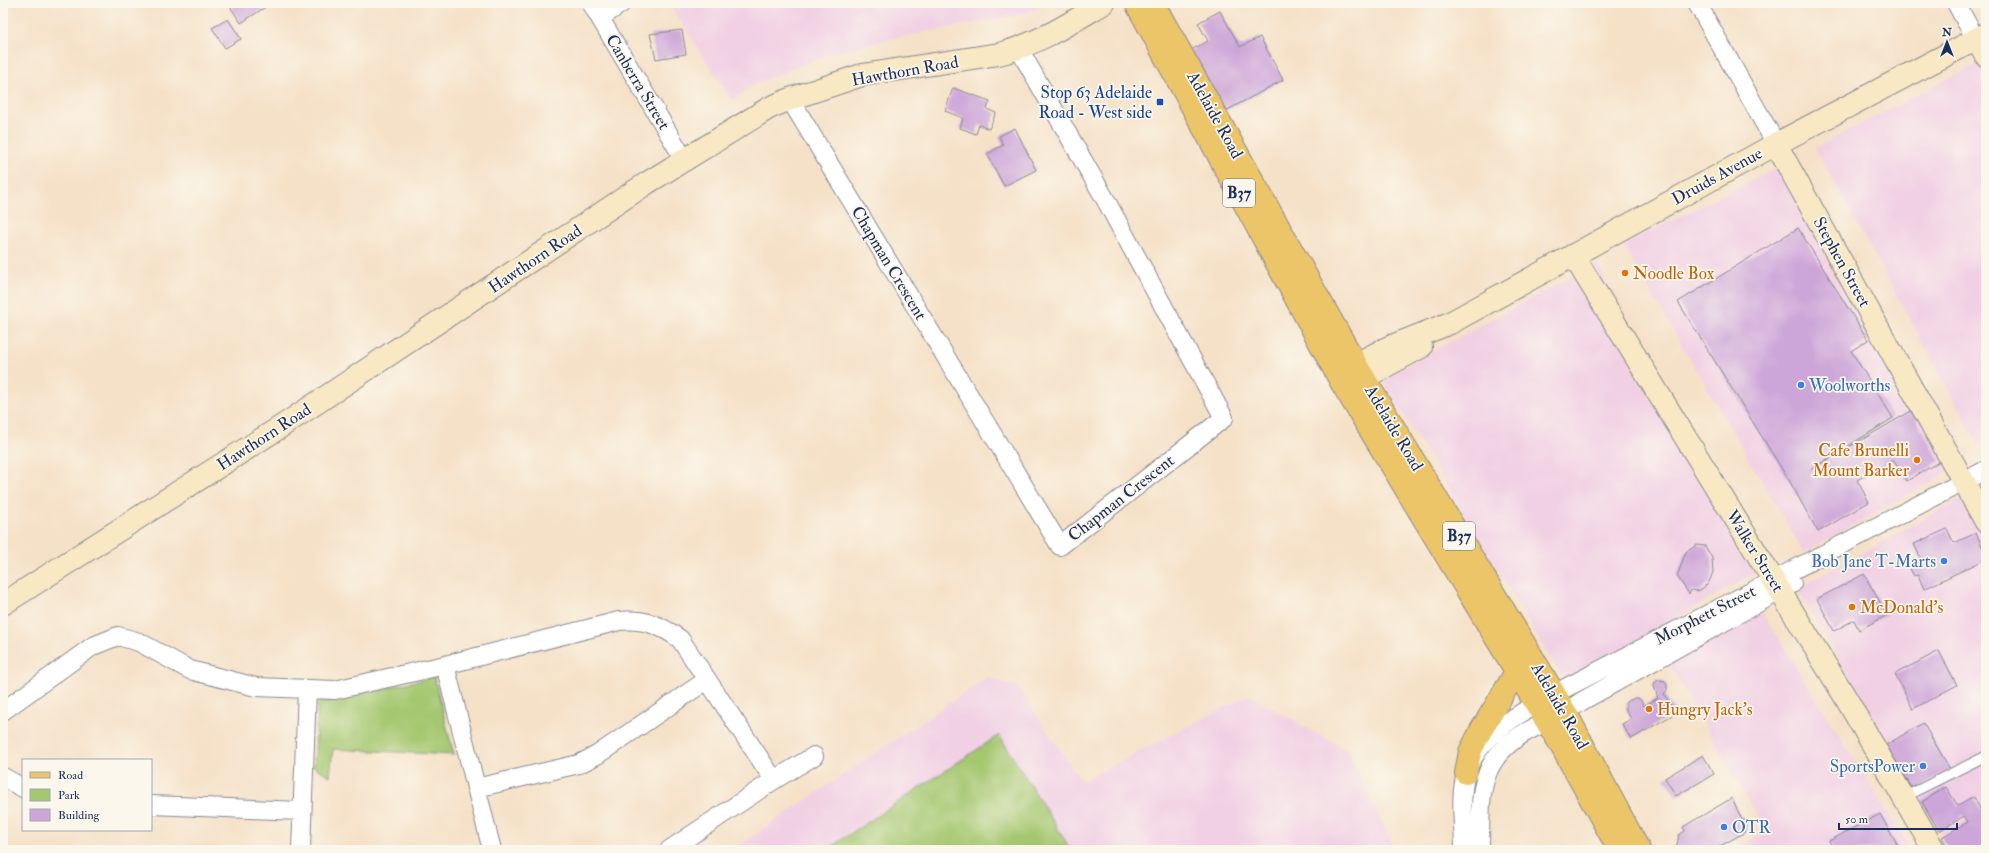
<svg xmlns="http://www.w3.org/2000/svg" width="1989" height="853" font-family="'IM FELL Double Pica',serif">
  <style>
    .built { fill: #f1d0e4 }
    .green { fill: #a5c770; stroke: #607b67 }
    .building { fill: #cda6d9 }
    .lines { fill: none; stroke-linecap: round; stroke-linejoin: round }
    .lane-casing { stroke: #888892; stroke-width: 11 }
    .street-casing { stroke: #888892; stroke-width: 20 }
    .secondary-casing { stroke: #888892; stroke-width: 24 }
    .primary-casing { stroke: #888892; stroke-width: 24 }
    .lane { stroke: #fff; stroke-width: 9 }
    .street { stroke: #fff; stroke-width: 18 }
    .secondary { stroke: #f8e8c3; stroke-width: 22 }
    .primary { stroke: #edc569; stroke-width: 22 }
    .transit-dot { fill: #1a4fb4; stroke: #fbf7ec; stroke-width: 1.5 }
    .food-dot { fill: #e8710a; stroke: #fbf7ec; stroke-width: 1.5 }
    .shop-dot { fill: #3f7fe0; stroke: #fbf7ec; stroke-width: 1.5 }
    .labels { text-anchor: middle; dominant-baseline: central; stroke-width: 3.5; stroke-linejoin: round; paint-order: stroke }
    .shield { fill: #fbf7ec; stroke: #5e6b89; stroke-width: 1 }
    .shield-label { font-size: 16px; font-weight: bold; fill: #1b2f5e }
    .street-label { font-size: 17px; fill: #1b2f5e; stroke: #fbf7ec }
    .transit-label { font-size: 17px; fill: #164399; stroke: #fbf7ec; text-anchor: end }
    .food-label { font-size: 17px; fill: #c56008; stroke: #fbf7ec; text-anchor: start }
    .shop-label { font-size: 17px; fill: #366cbe; stroke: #fbf7ec; text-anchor: start }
  </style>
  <rect width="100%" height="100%" fill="#fbf7ec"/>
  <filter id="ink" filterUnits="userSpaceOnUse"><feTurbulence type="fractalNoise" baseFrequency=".025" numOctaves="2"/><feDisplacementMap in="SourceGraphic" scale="8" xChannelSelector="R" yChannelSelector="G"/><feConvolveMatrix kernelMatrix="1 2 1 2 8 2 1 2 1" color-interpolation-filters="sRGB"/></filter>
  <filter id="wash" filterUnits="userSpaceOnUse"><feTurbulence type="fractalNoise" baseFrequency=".012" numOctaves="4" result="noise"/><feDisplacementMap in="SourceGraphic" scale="16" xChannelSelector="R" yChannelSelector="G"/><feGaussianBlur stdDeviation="0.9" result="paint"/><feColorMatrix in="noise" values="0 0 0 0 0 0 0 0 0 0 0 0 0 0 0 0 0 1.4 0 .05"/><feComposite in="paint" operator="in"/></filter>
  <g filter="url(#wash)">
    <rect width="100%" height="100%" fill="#f5e1c7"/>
    <path class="built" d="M 668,3 L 1048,3 L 1023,14 L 895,38 L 831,53 L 759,82 L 732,100 Z
      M 1984,60 L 1986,63 L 1986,441 L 1979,445 L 1815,148 Z
      M 1785,164 L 1953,469 L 1804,553 L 1623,245 Z
      M 1597,263 L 1760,570 L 1565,682 L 1382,379 Z
      M 1974,491 L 1986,513 L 1986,850 L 1951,850 L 1797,589 Z
      M 1759,608 L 1911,850 L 1735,850 L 1766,831 L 1668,662 Z
      M 988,677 L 1017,687 L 1082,781 L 1249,695 L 1348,751 L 1395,850 L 732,850 Z"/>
    <path class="green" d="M 434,677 L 454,755 L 333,749 L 330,776 L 314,767 L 318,703 Z
      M 999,735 L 1071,850 L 826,850 Z"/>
    <g id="blocks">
      <path class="building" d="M 239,3 L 264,3 L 267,6 L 241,23 L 231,8 Z
        M 1220,11 L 1240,47 L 1260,37 L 1283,80 L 1222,113 L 1189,51 L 1208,41 L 1198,23 Z
        M 228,19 L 241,39 L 225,48 L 212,28 Z
        M 682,30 L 686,54 L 656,59 L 650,34 Z
        M 953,88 L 990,101 L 987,109 L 996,113 L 989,129 L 979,125 L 976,134 L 960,128 L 963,118 L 945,111 Z
        M 1015,128 L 1036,170 L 1004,186 L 987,154 L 1003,145 L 999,136 Z
        M 1798,228 L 1868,340 L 1851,351 L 1893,418 L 1810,470 L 1911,411 L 1940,461 L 1907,481 L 1893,460 L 1857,480 L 1869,502 L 1818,532 L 1790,482 L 1678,302 Z
        M 1947,529 L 1954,543 L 1976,533 L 1986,555 L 1986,559 L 1924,589 L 1918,575 L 1914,576 L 1909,567 L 1922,561 L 1914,544 Z
        M 1697,545 L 1705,546 L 1712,558 L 1713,572 L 1709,582 L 1703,588 L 1699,591 L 1691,590 L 1689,594 L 1677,576 L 1686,552 Z
        M 1864,574 L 1887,615 L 1859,630 L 1854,620 L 1834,631 L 1817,599 Z
        M 1939,651 L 1957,685 L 1913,709 L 1895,674 Z
        M 1658,680 L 1665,681 L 1667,685 L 1667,690 L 1664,694 L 1676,713 L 1631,739 L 1622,724 L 1631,719 L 1626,710 L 1626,702 L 1635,698 L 1640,699 L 1644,706 L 1658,698 L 1654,686 L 1654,683 Z
        M 1923,723 L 1950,769 L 1914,791 L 1886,745 Z
        M 1703,755 L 1714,774 L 1676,796 L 1665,778 Z
        M 1946,787 L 1958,806 L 1974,797 L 1980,809 L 1986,805 L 1986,850 L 1949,850 L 1942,837 L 1968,822 L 1964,816 L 1939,831 L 1922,802 Z
        M 1732,798 L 1742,820 L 1747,820 L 1744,833 L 1713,850 L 1676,849 L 1679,835 L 1685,831 L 1683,827 Z
        M 1880,814 L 1900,850 L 1834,850 L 1829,841 Z"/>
    </g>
  </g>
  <g filter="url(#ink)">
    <use href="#blocks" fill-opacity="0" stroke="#888892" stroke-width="1"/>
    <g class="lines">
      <g class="lane-casing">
        <path id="lane" d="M 1904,797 L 1986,756"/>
      </g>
      <g class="street-casing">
        <path id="street" d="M 591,3 L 685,161
          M 1697,3 L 1776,144
          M 1956,3 L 1976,40
          M 600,18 L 622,3
          M 790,99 L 1060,546 L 1224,418 L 1104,197 L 1019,49
          M 445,665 L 492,850
          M 3,711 L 93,646 L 118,636 L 139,642 L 190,670 L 256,687 L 335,690 L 445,665 L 619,621 C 644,619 659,624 680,639 L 774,780
          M 3,777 L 23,788
          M 476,788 L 579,764 L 597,755 L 707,680
          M 151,805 L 302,811
          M 301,850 L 307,689
          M 669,850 L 774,780 L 814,756
          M 1464,850 C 1464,826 1459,797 1466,774 C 1478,734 1522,712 1554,694 L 1986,470
          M 1480,850 C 1481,799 1475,761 1526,732 C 1545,722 1564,714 1582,701 L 1792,584"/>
      </g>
      <g class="secondary-casing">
        <path id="secondary" d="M 1976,40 L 1986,56
          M 1776,144 L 1986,522
          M 1573,255 L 1844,695 L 1934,850
          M 1344,379 L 1356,364 L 1387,348 L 1450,323 L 1776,144 L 1986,34
          M 1346,381 L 1364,378 L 1421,347
          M 3,604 L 282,426 L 647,183 L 769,108 L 790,99 L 862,75 L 999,54 C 1038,44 1070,23 1104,3"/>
      </g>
      <g class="primary-casing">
        <path id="primary" d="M 1136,3 L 1341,382 L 1559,742 L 1619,850
          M 1153,3 L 1358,368 L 1566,713 L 1639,850
          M 1466,773 L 1470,752 L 1480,732 L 1516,672"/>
      </g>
      <use href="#lane" class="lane"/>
      <use href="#street" class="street"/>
      <use href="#secondary" class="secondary"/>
      <use href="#primary" class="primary"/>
    </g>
  </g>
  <rect class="transit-dot" x="1156" y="98" width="8" height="8" rx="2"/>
  <g class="food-dot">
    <circle cx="1625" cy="273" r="4"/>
    <circle cx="1917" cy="460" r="4"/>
    <circle cx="1852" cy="607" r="4"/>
    <circle cx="1649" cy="709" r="4"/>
  </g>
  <g class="shop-dot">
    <circle cx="1801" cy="385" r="4"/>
    <circle cx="1944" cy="561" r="4"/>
    <circle cx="1923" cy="766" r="4"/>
    <circle cx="1724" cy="827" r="4"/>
  </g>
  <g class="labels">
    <g class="shield">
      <rect x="1223" y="179" width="32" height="28" rx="3"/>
      <rect x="1443" y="522" width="32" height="28" rx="3"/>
    </g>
    <g class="shield-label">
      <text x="1239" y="193">B37</text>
      <text x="1459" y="536">B37</text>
    </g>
    <g class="street-label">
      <text transform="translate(905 71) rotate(-10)">Hawthorn Road</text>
      <text transform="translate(638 82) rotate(59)">Canberra Street</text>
      <text transform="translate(1215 115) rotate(61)">Adelaide Road</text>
      <text transform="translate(1717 176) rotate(-29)">Druids Avenue</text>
      <text transform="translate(535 259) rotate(-34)">Hawthorn Road</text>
      <text transform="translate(1842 262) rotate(61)">Stephen Street</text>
      <text transform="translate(889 263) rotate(59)">Chapman Crescent</text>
      <text transform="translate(1394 428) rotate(59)">Adelaide Road</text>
      <text transform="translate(264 437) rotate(-33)">Hawthorn Road</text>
      <text transform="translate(1121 498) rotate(-38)">Chapman Crescent</text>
      <text transform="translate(1755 551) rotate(58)">Walker Street</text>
      <text transform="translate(1705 615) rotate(-27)">Morphett Street</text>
      <text transform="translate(1560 706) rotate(60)">Adelaide Road</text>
    </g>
    <g class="transit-label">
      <text x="1152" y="92">Stop 63 Adelaide<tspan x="1152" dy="20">Road - West side</tspan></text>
    </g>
    <g class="food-label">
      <text x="1633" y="273">Noodle Box</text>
      <text x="1909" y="450" text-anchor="end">Cafe Brunelli<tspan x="1909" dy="20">Mount Barker</tspan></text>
      <text x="1860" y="607">McDonald's</text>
      <text x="1657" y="709">Hungry Jack's</text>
    </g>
    <g class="shop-label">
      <text x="1809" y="385">Woolworths</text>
      <text x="1936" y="561" text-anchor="end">Bob Jane T-Marts</text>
      <text x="1915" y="766" text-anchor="end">SportsPower</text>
      <text x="1732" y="827">OTR</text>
    </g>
  </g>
  <rect width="1989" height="853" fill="none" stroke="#fbf7ec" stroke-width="16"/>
  <rect x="22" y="759" width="130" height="72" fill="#fbf7ec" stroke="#a1a7b3"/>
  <rect x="30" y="772" width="20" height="6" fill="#edc569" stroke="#a1a7b3"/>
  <text x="58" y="779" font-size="12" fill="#1b2f5e">Road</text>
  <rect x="30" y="789" width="20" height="12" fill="#a5c770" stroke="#a1a7b3"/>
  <text x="58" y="799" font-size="12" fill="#1b2f5e">Park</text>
  <rect x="30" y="809" width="20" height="12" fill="#cda6d9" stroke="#a1a7b3"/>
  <text x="58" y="819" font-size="12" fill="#1b2f5e">Building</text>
  <g transform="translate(1947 42)" stroke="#fbf7ec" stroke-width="3" paint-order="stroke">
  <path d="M0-3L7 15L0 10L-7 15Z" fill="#1b2f5e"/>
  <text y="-6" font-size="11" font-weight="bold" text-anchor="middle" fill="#1b2f5e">N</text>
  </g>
  <path d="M1839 823v6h118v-6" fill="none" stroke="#1b2f5e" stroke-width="2"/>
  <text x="1845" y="823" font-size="12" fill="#1b2f5e" stroke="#fbf7ec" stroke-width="3" paint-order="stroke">50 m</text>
</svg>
